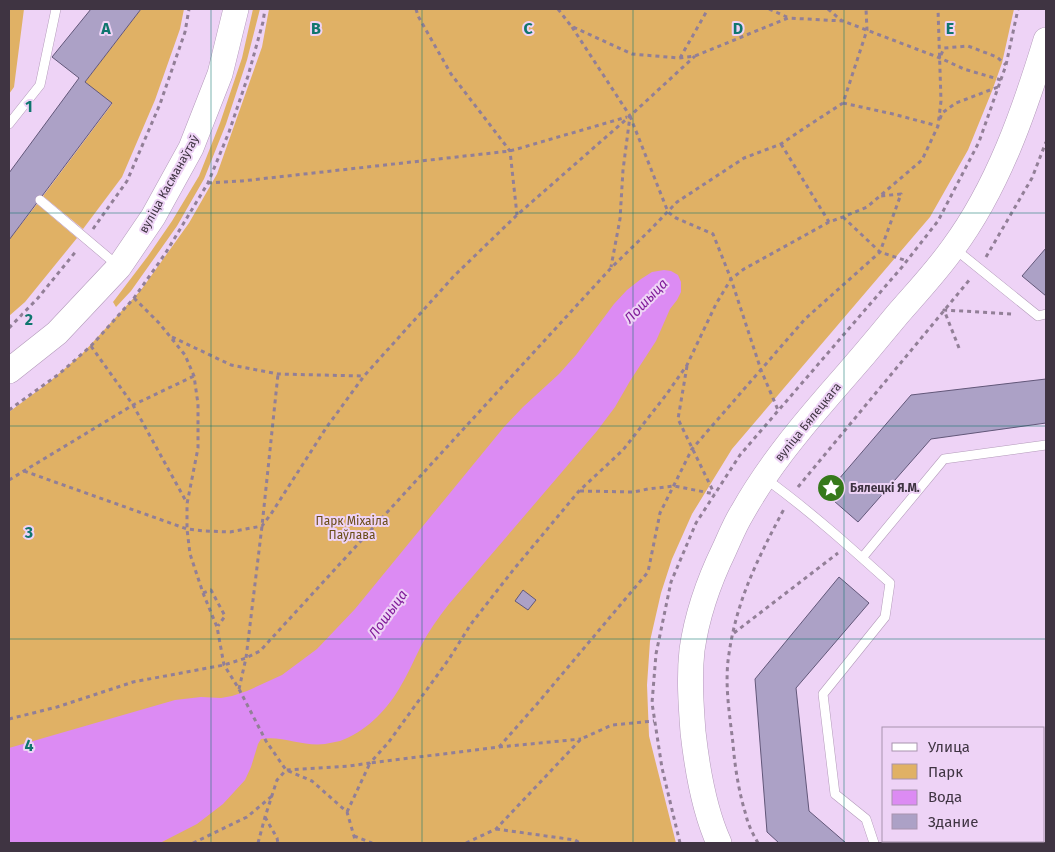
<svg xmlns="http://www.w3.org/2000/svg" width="1055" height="852" font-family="'Fira Sans',sans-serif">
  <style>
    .green { fill: #e0b165 }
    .water { fill: #dc8bf3 }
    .building { fill: #aca1c6; stroke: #625779 }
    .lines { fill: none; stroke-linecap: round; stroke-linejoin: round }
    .lane-casing { stroke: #b39aba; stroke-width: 10 }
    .secondary-casing { stroke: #b39aba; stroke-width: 26 }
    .path { stroke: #927f97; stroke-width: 3; stroke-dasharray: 4 4; stroke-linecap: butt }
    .lane { stroke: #fff; stroke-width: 9 }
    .secondary { stroke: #fff; stroke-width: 25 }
    .grid { fill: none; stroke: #0f766e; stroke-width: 1; stroke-opacity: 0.55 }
    .labels { text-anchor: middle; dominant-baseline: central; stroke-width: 4; stroke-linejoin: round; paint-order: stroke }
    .street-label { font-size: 12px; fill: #3f3442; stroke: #eed3f6 }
    .poi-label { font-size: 12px; font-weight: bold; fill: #3f3442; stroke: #eed3f6; text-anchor: start }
    .park-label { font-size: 12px; fill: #6a4d18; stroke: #eed3f6 }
    .water-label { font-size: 14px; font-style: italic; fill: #811c9a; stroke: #eed3f6 }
    .grid-label { font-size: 16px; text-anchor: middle; font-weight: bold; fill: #0f766e; stroke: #eed3f6; stroke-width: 4; stroke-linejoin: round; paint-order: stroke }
  </style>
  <rect width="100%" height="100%" fill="#eed3f6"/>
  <path class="green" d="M 9,9 L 24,9 L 14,87 L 9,94 Z
    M 141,9 L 184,9 L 180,29 L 155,100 L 122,177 L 83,229 L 43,196 L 112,104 L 85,82 Z
    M 253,9 L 260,9 L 247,60 L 226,124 L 204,179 L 177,226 L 131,291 L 116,307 L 113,302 L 148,256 L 172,221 L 199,176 L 220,123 L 242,58 Z
    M 269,9 L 1014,9 L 1002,63 L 992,91 L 968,150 L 930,217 L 732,449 L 692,514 L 672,559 L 661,593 L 650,641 L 647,685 L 649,736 L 676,843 L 9,843 L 9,412 L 48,383 L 82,354 L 141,290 L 189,223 L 217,174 L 262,47 Z
    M 37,204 L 77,238 L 25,302 L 9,316 L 9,240 Z"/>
  <path class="water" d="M 664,270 L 671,271 L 678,275 L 681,282 L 681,292 L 677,300 L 670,309 L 656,341 L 630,381 L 615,407 L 597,431 L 449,604 C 438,618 428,632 420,648 C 413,662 407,676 399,689 C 386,711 364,733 340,741 C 335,742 330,743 325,744 C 303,747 282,735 261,739 L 258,744 L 251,767 L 245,780 L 223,804 L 197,824 L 160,843 L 9,843 L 9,748 L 175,700 L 201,697 L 221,698 L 232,696 L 247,691 L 282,675 L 317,649 L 355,609 L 504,427 L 523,407 L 559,374 L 576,355 L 614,304 L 627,290 L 641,279 L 652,272 Z"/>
  <path class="building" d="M 91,9 L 141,9 L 85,82 L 112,103 L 9,240 L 9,173 L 79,78 L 52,57 Z
    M 1046,248 L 1046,296 L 1022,276 Z
    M 1046,379 L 1046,423 L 931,439 L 858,522 L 826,494 L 911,395 Z
    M 839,577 L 869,603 L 796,688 L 809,811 L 846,843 L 779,843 L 767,832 L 755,679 Z
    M 523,590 L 536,600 L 528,610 L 515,601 Z"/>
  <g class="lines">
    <g class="lane-casing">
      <path id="lane" d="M 9,124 L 40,85 L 56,9
        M 40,200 L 117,265
        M 955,249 L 1038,316 L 1046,314
        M 766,479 C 810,511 850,547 890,583 L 885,617 L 823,694 L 835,794 L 866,819 L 874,843
        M 862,558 L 944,459 L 1046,445"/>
    </g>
    <g class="secondary-casing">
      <path id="secondary" d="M 9,371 L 57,333 L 119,267 L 153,217 L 191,148 L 220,74 L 236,9
        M 719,843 C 704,810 697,768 693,732 C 691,705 689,677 692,650 C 697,615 709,581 724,550 C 730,537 735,524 742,513 C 766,470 797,432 829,395 C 852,369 875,342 897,315 C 916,293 936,272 953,248 C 998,187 1024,112 1046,40"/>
    </g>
    <path class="path" d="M 416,9 L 418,16 L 451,74 L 510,151 L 517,215
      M 558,9 L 571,26 L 632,54 L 679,58 L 695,56 L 788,18 L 843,21 L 940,58 L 964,69 L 1001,80
      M 769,9 L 787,17
      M 828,9 L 842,21
      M 572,27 L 630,116 L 623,170 L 620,219 L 611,267
      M 941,55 L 944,48 L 968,46 L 997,57 L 1006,65
      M 680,58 L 708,9
      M 843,103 L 893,114 L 938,126 L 938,125
      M 630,116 L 668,212 L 676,218 L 713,234 L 731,279 L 761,370 L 778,410
      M 940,119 L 942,113 L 956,103 L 998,87
      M 781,144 L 829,222
      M 208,183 L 242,181 L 510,151 L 627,117
      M 843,217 L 880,252 L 907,261
      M 93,229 L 127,181 L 160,104 L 185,32 L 189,9
      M 986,257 L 1032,178 L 1046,142
      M 134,298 L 159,323 L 185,355 L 194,376 L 198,404 L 198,448 L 187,504 L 187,529 L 190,554 L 203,593 L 217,627 L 224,665 L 239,689 L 266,741 L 286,770 L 312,781 L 347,812 L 356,843
      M 9,328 L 38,298 L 77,250
      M 172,337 L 231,365 L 278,374 L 363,376
      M 91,346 L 133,405 L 187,503
      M 959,348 L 944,310 L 1013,314
      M 687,366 L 678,419 L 714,493
      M 9,410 L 59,374 L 91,346 L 134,298 L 165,254 L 208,183 L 229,132 L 248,76 L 263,22 L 265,9
      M 24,471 L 187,529 L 205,531 L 230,532 L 262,526 L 271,514 L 326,428 L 364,376 L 454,276 L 517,215 L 630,116 L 695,56
      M 9,480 L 133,405 L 194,376
      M 798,487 L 971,278
      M 580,491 L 634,492 L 648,489 L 674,486 L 715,494
      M 203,593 L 211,590 L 225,616 L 218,626
      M 734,633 L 838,553
      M 239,689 L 246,658 L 262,526 L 278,374
      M 9,719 L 57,707 L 133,682 L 224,665 L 246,658 L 260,651 L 611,268 L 650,230 L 677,202 L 744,158 L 781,144 L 803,129 L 843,103 L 867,30 L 866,9
      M 499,747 L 537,704 L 648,572 L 660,513 L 692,449 L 805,319 L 880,252 L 901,194 L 880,196
      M 347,812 L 370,763 L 499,747 L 581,739
      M 265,817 L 277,838 L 278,843
      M 496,829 L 575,840 L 580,843
      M 354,836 L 372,843
      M 193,843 L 247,817 L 272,796
      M 258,843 L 265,817 L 277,780 L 286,770 L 349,766 L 370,763 L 388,743 L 449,659 L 471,624 L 514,569 L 579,491 L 623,450 L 666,395 L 687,365 L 716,304 L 731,279 L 744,269 L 829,222 L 843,217 L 867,207 L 922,160 L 938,126 L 941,101 L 938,9
      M 466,843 L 496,829 L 581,739 L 612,725 L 654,721
      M 680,843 L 662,768 L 652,703 L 656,654 L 671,582 L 696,523 L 740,455 L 902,267 L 938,221 L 979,142 L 1006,65 L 1018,9
      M 758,843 C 753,834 748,825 746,815 C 739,793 735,768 733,744 C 730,717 725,689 728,661 C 735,603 757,560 784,509"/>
    <use href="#lane" class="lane"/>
    <use href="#secondary" class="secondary"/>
  </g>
  <path class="grid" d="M 211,9 L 211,843M 422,9 L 422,843M 633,9 L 633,843M 844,9 L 844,843M 9,213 L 1046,213M 9,426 L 1046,426M 9,639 L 1046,639"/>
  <defs>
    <g id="sight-disc" transform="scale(1.4375)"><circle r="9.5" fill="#36791b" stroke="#eed3f6"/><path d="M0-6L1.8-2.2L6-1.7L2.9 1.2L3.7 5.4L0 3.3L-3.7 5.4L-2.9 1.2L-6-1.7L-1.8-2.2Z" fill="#fff"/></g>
  </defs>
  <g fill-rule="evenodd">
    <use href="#sight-disc" x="831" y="488"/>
  </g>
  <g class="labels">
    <g class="street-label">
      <text transform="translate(169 184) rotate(-61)">вуліца Касманаўтаў</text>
      <text transform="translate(808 422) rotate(-51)">вуліца Бялецкага</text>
    </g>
    <g class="poi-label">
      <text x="850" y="488">Бялецкі Я.М.</text>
    </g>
    <g class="park-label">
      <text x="352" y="521">Парк Міхаіла<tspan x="352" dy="14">Паўлава</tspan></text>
    </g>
    <g class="water-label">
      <text transform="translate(646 301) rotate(-46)">Лошыца</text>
      <text transform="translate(388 614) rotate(-54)">Лошыца</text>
    </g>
  </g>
  <g class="grid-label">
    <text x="106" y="34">A</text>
    <text x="316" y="34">B</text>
    <text x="528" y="34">C</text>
    <text x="738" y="34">D</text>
    <text x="950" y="34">E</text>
    <text x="29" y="112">1</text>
    <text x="29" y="325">2</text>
    <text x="29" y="538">3</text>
    <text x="29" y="751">4</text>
  </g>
  <rect width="1055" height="852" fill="none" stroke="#3f3442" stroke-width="20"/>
  <rect x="882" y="727" width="162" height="115" fill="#eed3f6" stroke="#a893ae"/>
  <rect x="892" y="743" width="25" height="8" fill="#ffffff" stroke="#a893ae"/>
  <text x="928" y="752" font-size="15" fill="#3f3442">Улица</text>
  <rect x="892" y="764" width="25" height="15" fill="#e0b165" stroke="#a893ae"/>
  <text x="928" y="777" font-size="15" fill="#3f3442">Парк</text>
  <rect x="892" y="790" width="25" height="15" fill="#dc8bf3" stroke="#a893ae"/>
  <text x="928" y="802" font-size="15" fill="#3f3442">Вода</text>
  <rect x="892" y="814" width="25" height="15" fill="#aca1c6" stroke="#a893ae"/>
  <text x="928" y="827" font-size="15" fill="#3f3442">Здание</text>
</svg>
